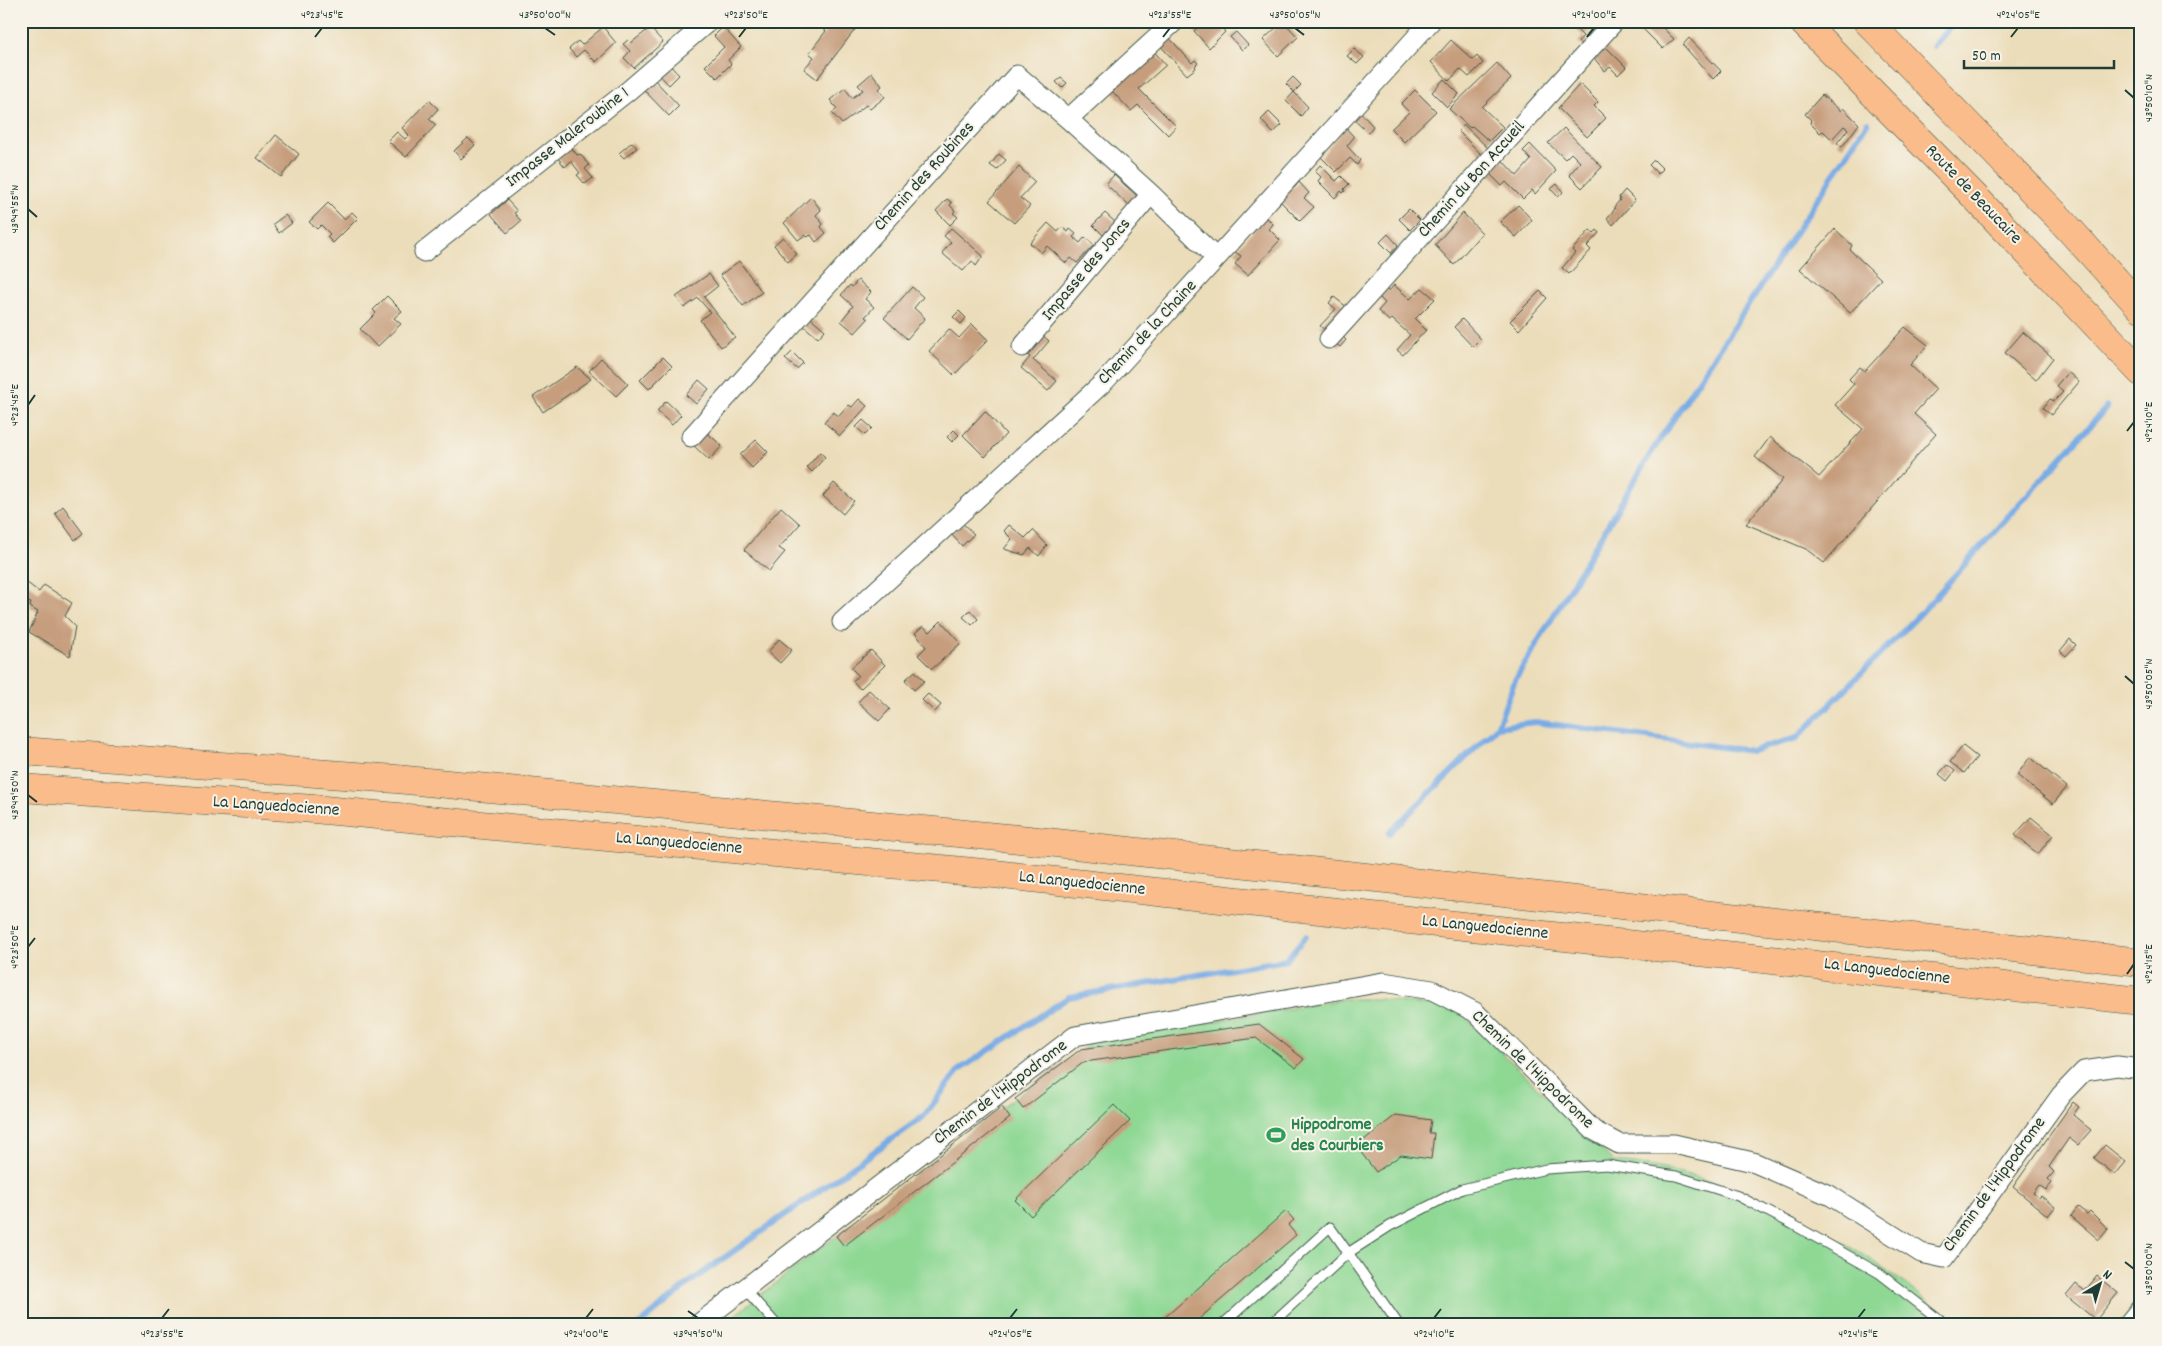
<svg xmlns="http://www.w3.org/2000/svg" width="2162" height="1346" font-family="Dekko,sans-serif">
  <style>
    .green { fill: #8ed894; stroke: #568a64 }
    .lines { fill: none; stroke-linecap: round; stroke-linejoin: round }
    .stream { stroke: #79ace5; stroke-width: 6 }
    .building { fill: #c69d7d }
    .service-casing { stroke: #3e5548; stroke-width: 11 }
    .minor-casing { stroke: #3e5548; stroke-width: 21 }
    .primary-casing { stroke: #3e5548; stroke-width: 29 }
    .motorway-casing { stroke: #3e5548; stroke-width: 29 }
    .service { stroke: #fff; stroke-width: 9 }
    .minor { stroke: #fff; stroke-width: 19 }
    .primary { stroke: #fabc8b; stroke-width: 28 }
    .motorway { stroke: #fabc8b; stroke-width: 28 }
    .ticks { fill: none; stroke: #1f3d34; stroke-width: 2 }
    .labels { text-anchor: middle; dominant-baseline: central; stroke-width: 4; stroke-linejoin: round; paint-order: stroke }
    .street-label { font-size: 18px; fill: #1f3d34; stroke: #f7f3e8 }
    .leisure-label { font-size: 18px; font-weight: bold; fill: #27864d; stroke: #f7f3e8; text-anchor: start }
    .neatline { fill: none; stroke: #1f3d34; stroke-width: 2 }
    .ticks-label { font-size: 12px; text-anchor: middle; fill: #1f3d34 }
  </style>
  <rect width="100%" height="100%" fill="#f7f3e8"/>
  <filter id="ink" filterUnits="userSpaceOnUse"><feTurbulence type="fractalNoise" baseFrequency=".02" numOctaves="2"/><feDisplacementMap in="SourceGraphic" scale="10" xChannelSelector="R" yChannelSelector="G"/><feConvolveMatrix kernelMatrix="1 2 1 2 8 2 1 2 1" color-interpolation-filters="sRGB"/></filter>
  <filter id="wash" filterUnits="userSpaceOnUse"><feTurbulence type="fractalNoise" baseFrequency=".0096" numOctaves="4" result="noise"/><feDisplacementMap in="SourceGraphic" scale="20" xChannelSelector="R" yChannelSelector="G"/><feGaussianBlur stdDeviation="1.12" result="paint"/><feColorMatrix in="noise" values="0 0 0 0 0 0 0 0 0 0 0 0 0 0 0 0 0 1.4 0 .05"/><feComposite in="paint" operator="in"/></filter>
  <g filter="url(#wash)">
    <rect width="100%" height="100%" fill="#ecddba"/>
    <path class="green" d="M 1344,999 L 1380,999 L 1458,1010 L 1614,1162 C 1729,1169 1872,1248 1955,1325 L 722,1325 L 1002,1107 L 1091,1043 Z"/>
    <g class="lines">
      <path class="stream" d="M 1934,46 L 1955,21
        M 1497,727 L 1515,680 L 1651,453 L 1868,122
        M 1389,833 L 1497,727 L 1535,722 L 1751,751 L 1797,738 L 1919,615 L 2107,407
        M 639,1325 L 693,1280 L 923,1117 L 959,1070 L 1069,997 L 1286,960 L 1306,936"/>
    </g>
    <g id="blocks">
      <path class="building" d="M 813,21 L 850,21 L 857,27 L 817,79 L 804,69 L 814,57 L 809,53 L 826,31 Z
        M 1204,21 L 1216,21 L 1225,32 L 1209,48 L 1194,31 Z
        M 1283,21 L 1298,37 L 1278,56 L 1263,40 Z
        M 1568,21 L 1589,21 L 1594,26 L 1584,37 L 1589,42 L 1584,47 L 1578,42 L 1583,36 Z
        M 1642,21 L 1656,21 L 1674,39 L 1663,49 L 1639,25 Z
        M 603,27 L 616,43 L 596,62 L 584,50 L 576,57 L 569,49 L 578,41 L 582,45 Z
        M 723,27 L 741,47 L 728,60 L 731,64 L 717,78 L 705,66 L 724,47 L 714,36 Z
        M 650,28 L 663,42 L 634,68 L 624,58 L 630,51 L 623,44 L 628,40 L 631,43 Z
        M 1236,32 L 1248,45 L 1242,50 L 1230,37 Z
        M 1166,34 L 1192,63 L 1195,60 L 1198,63 L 1195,66 L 1196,68 L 1187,75 L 1157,42 Z
        M 1689,38 L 1721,71 L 1713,79 L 1683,45 Z
        M 1451,40 L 1473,60 L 1477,56 L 1483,63 L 1469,77 L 1460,69 L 1449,81 L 1431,62 Z
        M 1603,44 L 1626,67 L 1618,75 L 1610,67 L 1605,71 L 1592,56 Z
        M 1150,47 L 1166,65 L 1139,89 L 1176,126 L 1168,135 L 1138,105 L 1131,111 L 1107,86 Z
        M 1354,49 L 1364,57 L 1357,64 L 1347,56 Z
        M 665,60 L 679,75 L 669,85 L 654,69 Z
        M 1497,63 L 1511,79 L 1482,107 L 1503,127 L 1489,141 L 1472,126 L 1470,128 L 1449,109 Z
        M 872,73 L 882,86 L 879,89 L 885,97 L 870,109 L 866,105 L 842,124 L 832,113 L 837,109 L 830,100 L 845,88 L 852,98 L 863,90 L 858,85 Z
        M 652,77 L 679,106 L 669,116 L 642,88 Z
        M 1293,77 L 1301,85 L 1294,92 L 1308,107 L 1301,116 L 1286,101 L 1294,92 L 1286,84 Z
        M 1061,78 L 1067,83 L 1062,88 L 1056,82 Z
        M 1444,79 L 1459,94 L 1447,107 L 1432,92 Z
        M 1580,84 L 1598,102 L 1594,106 L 1606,118 L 1587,137 L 1558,108 Z
        M 1415,90 L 1436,111 L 1404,142 L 1391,129 L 1409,112 L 1401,104 Z
        M 1822,95 L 1841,111 L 1843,108 L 1859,124 L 1842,147 L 1837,143 L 1848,129 L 1844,126 L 1832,139 L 1823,131 L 1820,133 L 1810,123 L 1811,120 L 1805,114 Z
        M 429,100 L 438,109 L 429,119 L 436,125 L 406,157 L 388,141 L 397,132 L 405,139 L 409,135 L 402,128 Z
        M 1357,109 L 1373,126 L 1368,133 L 1350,116 Z
        M 1269,112 L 1282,125 L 1273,133 L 1261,120 Z
        M 1464,125 L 1490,150 L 1484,157 L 1458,131 Z
        M 1345,127 L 1354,137 L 1347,146 L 1360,160 L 1357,165 L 1350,158 L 1336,172 L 1321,157 Z
        M 1564,128 L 1602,167 L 1582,188 L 1569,175 L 1580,162 L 1571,153 L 1565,159 L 1548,143 Z
        M 276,135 L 299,154 L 281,177 L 257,158 Z
        M 468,138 L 475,145 L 461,159 L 454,151 Z
        M 567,142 L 577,155 L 580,154 L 589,165 L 585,169 L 593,178 L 585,184 L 577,175 L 580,173 L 571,161 L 565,167 L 554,153 Z
        M 632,142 L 637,148 L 624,158 L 619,153 Z
        M 1530,144 L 1556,171 L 1535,194 L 1532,190 L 1523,199 L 1506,182 L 1502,186 L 1488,172 L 1500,158 L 1517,176 L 1531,160 L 1523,151 Z
        M 999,154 L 1006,160 L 997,170 L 990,165 Z
        M 1654,160 L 1663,169 L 1658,174 L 1649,165 Z
        M 1320,165 L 1336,181 L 1341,176 L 1349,184 L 1344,189 L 1345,191 L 1343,193 L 1341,191 L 1335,198 L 1318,181 L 1321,177 L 1315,171 Z
        M 1019,167 L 1035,182 L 1020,198 L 1030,206 L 1014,223 L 989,201 Z
        M 1114,175 L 1138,197 L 1129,206 L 1106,184 Z
        M 1299,182 L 1309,193 L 1304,198 L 1314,207 L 1300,221 L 1281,202 L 1266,217 L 1273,224 L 1269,229 L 1280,240 L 1248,275 L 1235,264 L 1241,256 L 1235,252 L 1255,229 L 1289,183 L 1294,188 Z
        M 1557,184 L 1563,192 L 1558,197 L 1551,189 Z
        M 1625,190 L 1635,200 L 1613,225 L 1607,218 L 1615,209 L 1614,207 L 1620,200 L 1619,197 Z
        M 811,197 L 821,210 L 816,215 L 823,224 L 821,227 L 826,233 L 816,242 L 811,235 L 807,237 L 805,235 L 798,240 L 784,223 Z
        M 947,199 L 952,203 L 950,205 L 955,211 L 953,213 L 958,217 L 950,225 L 936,211 Z
        M 507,200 L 517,211 L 514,213 L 521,221 L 507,233 L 491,214 Z
        M 328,203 L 344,219 L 352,212 L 358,218 L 333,243 L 327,237 L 330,234 L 321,225 L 317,229 L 309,222 Z
        M 1518,205 L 1532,220 L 1516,237 L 1500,222 Z
        M 1409,209 L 1420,220 L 1410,230 L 1399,219 Z
        M 1105,213 L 1115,222 L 1103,235 L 1093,225 Z
        M 1463,213 L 1482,233 L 1454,265 L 1435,245 Z
        M 285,215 L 292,223 L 279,233 L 273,224 Z
        M 1048,223 L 1058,232 L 1062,227 L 1068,232 L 1070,229 L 1076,234 L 1073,237 L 1080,243 L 1085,237 L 1094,245 L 1077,263 L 1071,258 L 1066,263 L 1047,246 L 1041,253 L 1030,243 Z
        M 951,228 L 983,256 L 976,266 L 972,261 L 963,271 L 942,253 L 951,242 L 944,236 Z
        M 1835,229 L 1852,245 L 1850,250 L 1881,279 L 1850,313 L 1800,269 Z
        M 1590,230 L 1594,233 L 1597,230 L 1599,233 L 1587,246 L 1591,250 L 1569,274 L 1562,268 L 1575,253 L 1572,250 Z
        M 1388,234 L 1398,245 L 1391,253 L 1380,242 Z
        M 783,237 L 797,254 L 788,262 L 774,245 Z
        M 739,261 L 762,292 L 743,306 L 720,275 Z
        M 709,274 L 718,286 L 704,297 L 735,337 L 721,347 L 700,320 L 710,312 L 698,298 L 684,308 L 676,297 Z
        M 858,280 L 871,292 L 865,299 L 874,307 L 865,317 L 868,319 L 855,333 L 841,321 L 853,306 L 841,295 L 850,285 L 852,287 Z
        M 1394,285 L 1410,299 L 1422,288 L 1435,299 L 1415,319 L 1426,330 L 1403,355 L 1397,350 L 1410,335 L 1392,319 L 1389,321 L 1378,311 L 1385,303 L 1378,296 L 1386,288 L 1389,291 Z
        M 912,287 L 923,297 L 914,308 L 925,318 L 907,339 L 884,318 Z
        M 1540,291 L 1547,298 L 1519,330 L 1510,321 Z
        M 387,296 L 402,311 L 394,318 L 401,324 L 377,347 L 360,329 L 376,313 L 373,310 Z
        M 1334,297 L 1348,308 L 1327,332 L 1320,326 L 1336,309 L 1329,303 Z
        M 959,311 L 966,318 L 961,324 L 953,317 Z
        M 811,318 L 825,330 L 818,338 L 804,326 Z
        M 1462,319 L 1481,339 L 1473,347 L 1454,327 Z
        M 972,324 L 988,340 L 954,375 L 929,351 L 949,329 L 959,338 Z
        M 1905,327 L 1928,345 L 1910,365 L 1936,389 L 1914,414 L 1936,434 L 1824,563 L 1806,549 L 1746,524 L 1783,479 L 1755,457 L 1770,437 L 1819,477 L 1863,429 L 1835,405 L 1854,384 L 1849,379 L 1860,367 L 1865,371 Z
        M 1036,329 L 1049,341 L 1033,360 L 1057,381 L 1048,391 L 1021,368 L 1030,357 L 1019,348 Z
        M 2023,332 L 2053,358 L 2036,380 L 2005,353 Z
        M 1341,335 L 1346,340 L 1340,347 L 1334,342 Z
        M 792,352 L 803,363 L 797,369 L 785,359 Z
        M 663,357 L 672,366 L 649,389 L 640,380 Z
        M 601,358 L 628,384 L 616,396 L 589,371 Z
        M 577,367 L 591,379 L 543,412 L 533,397 Z
        M 2068,372 L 2079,382 L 2051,415 L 2043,408 L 2050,399 L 2054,401 L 2063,392 L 2056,386 Z
        M 699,380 L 709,389 L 696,404 L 686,395 Z
        M 859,399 L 867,406 L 840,436 L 824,422 L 833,412 L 839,416 L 849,405 L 852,407 Z
        M 666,401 L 681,415 L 672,425 L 657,411 Z
        M 985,411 L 1006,434 L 985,457 L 963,435 Z
        M 863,420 L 872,428 L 865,435 L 856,427 Z
        M 954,430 L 959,435 L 952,442 L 947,437 Z
        M 705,431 L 722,446 L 709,460 L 693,445 Z
        M 756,440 L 768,452 L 752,468 L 740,455 Z
        M 820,452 L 825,457 L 812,472 L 807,467 Z
        M 834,483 L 854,501 L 843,514 L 823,496 Z
        M 63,506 L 83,533 L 75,540 L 55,513 Z
        M 781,507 L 800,524 L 779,548 L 785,552 L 769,571 L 744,550 Z
        M 962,523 L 974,534 L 962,546 L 951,534 Z
        M 1009,525 L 1025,538 L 1033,530 L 1047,545 L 1039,556 L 1030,548 L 1024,555 L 1004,549 L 1012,539 L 1004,531 Z
        M 21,578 L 39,592 L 44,585 L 72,603 L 65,616 L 75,626 L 70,656 L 29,632 L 38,612 L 30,607 L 31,603 L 21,599 Z
        M 970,610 L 978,619 L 972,625 L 963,617 Z
        M 941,621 L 961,643 L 932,669 L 918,655 L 926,647 L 915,633 L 923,626 L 930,632 Z
        M 779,639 L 792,650 L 780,663 L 768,652 Z
        M 2070,639 L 2076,645 L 2066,656 L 2060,651 Z
        M 871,650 L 885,665 L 860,689 L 853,681 L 858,675 L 851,668 Z
        M 915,671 L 924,681 L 914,690 L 905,680 Z
        M 869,690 L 890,709 L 879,721 L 858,702 Z
        M 928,694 L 941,705 L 935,712 L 922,700 Z
        M 1963,746 L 1977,757 L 1964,773 L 1950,762 Z
        M 2030,757 L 2067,787 L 2053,804 L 2017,775 Z
        M 1947,765 L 1955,771 L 1947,781 L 1939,774 Z
        M 2031,817 L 2053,835 L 2038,854 L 2015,835 Z
        M 1259,1024 L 1304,1059 L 1296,1068 L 1256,1038 L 1084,1062 L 1023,1109 L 1015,1099 L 1081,1049 Z
        M 2073,1102 L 2079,1107 L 2073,1115 L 2091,1130 L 2078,1145 L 2069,1138 L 2049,1167 L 2054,1172 L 2048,1179 L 2052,1183 L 2046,1190 L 2039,1185 L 2033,1193 L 2039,1198 L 2041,1196 L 2055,1207 L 2048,1216 L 2013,1187 Z
        M 1114,1105 L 1130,1121 L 1031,1216 L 1015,1200 Z
        M 1002,1107 L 1010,1118 L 844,1246 L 836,1236 Z
        M 1396,1115 L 1431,1120 L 1429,1133 L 1434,1133 L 1431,1159 L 1401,1155 L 1376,1172 L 1356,1146 Z
        M 2105,1145 L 2126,1162 L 2115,1175 L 2094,1158 Z
        M 2078,1207 L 2087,1214 L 2090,1211 L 2108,1229 L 2099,1240 L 2071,1216 Z
        M 1286,1211 L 1294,1220 L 1288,1225 L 1296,1235 L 1192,1325 L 1156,1325 Z
        M 2097,1276 L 2118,1293 L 2096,1320 L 2066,1296 L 2076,1284 L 2085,1291 Z"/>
    </g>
  </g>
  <g filter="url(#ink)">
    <use href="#blocks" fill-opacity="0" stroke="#3e5548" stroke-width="1"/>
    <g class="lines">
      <g class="service-casing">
        <path id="service" d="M 744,1288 L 777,1325
          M 1222,1325 L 1330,1227 L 1399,1325
          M 1270,1325 L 1348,1253 L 1390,1226 L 1462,1189 L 1546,1169 L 1607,1165 L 1676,1176 L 1738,1196 L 1792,1224 L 1879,1273 L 1946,1325"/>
      </g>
      <g class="minor-casing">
        <path id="minor" d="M 1068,119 L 1151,194 L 1216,258
          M 424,252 L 628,91 L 709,21
          M 1329,339 L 1615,21
          M 1022,347 L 1151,194
          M 691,437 L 1017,75 L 1068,119 L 1175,21
          M 842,622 L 1105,381 L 1431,21
          M 697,1325 L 1075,1036 L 1383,982 L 1432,990 L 1475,1012 L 1593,1130 L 1619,1144 L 1674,1144 L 1753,1162 L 1831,1196 L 1921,1253 L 1944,1258 L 2061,1095 L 2084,1071 L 2117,1066 L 2141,1069
          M 2127,1325 L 2141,1308"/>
      </g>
      <g class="primary-casing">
        <path id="primary" d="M 1802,21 L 1973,195 L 2141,372
          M 1867,21 L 2060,219 L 2141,308"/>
      </g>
      <g class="motorway-casing">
        <path id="motorway" d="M 21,751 L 396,779 L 1029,840 L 2141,962
          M 21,788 L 314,809 L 994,874 L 2141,1001"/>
      </g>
      <use href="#service" class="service"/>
      <use href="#minor" class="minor"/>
      <use href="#primary" class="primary"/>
      <use href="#motorway" class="motorway"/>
    </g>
  </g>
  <path class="ticks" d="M 545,28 L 555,35M 1295,28 L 1304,35M 315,37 L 322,28M 739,37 L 746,28M 1163,37 L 1170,28M 1587,37 L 1594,28M 2011,37 L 2018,28M 2125,90 L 2134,98M 28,209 L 37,217M 28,405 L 35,395M 2127,431 L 2134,422M 2125,676 L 2134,684M 28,795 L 37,802M 28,947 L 35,938M 2127,974 L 2134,964M 2125,1262 L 2134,1269M 688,1311 L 698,1318M 162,1318 L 169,1309M 586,1318 L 593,1309M 1010,1318 L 1017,1309M 1434,1318 L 1441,1309M 1858,1318 L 1865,1309"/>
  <defs>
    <g id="stadium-bare" transform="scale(1.5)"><path d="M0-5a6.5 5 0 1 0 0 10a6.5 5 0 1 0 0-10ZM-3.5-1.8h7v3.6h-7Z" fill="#2e9e5b" stroke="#f7f3e8" stroke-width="2.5" paint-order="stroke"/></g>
  </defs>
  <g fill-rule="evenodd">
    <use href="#stadium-bare" x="1276" y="1135"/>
  </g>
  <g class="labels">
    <g class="street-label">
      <text transform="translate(568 138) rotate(-38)">Impasse Maleroubine 1</text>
      <text transform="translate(925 177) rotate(-48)">Chemin des Roubines</text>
      <text transform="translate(1472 180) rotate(-48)">Chemin du Bon Accueil</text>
      <text transform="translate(1973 195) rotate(46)">Route de Beaucaire</text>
      <text transform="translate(1087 270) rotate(-50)">Impasse des Joncs</text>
      <text transform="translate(1148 333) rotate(-47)">Chemin de la Chaine</text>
      <text transform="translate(276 807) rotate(4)">La Languedocienne</text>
      <text transform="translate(679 844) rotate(5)">La Languedocienne</text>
      <text transform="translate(1082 884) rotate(6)">La Languedocienne</text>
      <text transform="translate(1485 928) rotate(6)">La Languedocienne</text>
      <text transform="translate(1887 972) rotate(7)">La Languedocienne</text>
      <text transform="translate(1532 1070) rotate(44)">Chemin de l'Hippodrome</text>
      <text transform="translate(1001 1093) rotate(-37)">Chemin de l'Hippodrome</text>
      <text transform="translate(1995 1185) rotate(-54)">Chemin de l'Hippodrome</text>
    </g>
    <g class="leisure-label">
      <text x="1291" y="1125">Hippodrome<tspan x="1291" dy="21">des Courbiers</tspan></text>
    </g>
  </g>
  <rect width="2162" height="1346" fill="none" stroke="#f7f3e8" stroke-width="55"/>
  <g transform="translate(2100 1284) rotate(38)" stroke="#f7f3e8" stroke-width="4" paint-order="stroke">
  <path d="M0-4L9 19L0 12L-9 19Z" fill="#1f3d34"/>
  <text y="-8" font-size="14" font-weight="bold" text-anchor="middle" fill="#1f3d34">N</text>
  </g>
  <path d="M1964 60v8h150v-8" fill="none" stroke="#1f3d34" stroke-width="2.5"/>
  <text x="1972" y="60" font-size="15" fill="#1f3d34" stroke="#f7f3e8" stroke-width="4" paint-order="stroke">50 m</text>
  <rect x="28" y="28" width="2106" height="1290" class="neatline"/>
  <g class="ticks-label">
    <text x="322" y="18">4°23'45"E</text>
    <text x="545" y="18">43°50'00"N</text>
    <text x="746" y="18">4°23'50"E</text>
    <text x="1170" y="18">4°23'55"E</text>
    <text x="1295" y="18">43°50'05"N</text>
    <text x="1594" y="18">4°24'00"E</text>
    <text x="2018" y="18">4°24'05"E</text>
    <text transform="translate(2148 98) rotate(-90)" y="4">43°50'10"N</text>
    <text transform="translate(14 209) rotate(-90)" y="4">43°49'55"N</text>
    <text transform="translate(14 405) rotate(-90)" y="4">4°23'45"E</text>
    <text transform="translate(2148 422) rotate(-90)" y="4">4°24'10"E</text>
    <text transform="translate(2148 684) rotate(-90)" y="4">43°50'05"N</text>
    <text transform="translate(14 795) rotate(-90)" y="4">43°49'50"N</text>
    <text transform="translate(14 947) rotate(-90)" y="4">4°23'50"E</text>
    <text transform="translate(2148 964) rotate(-90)" y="4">4°24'15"E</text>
    <text transform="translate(2148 1269) rotate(-90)" y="4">43°50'00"N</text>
    <text x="162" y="1337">4°23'55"E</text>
    <text x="586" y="1337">4°24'00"E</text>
    <text x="698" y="1337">43°49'50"N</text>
    <text x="1010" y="1337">4°24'05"E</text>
    <text x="1434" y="1337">4°24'10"E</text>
    <text x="1858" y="1337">4°24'15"E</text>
  </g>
</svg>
